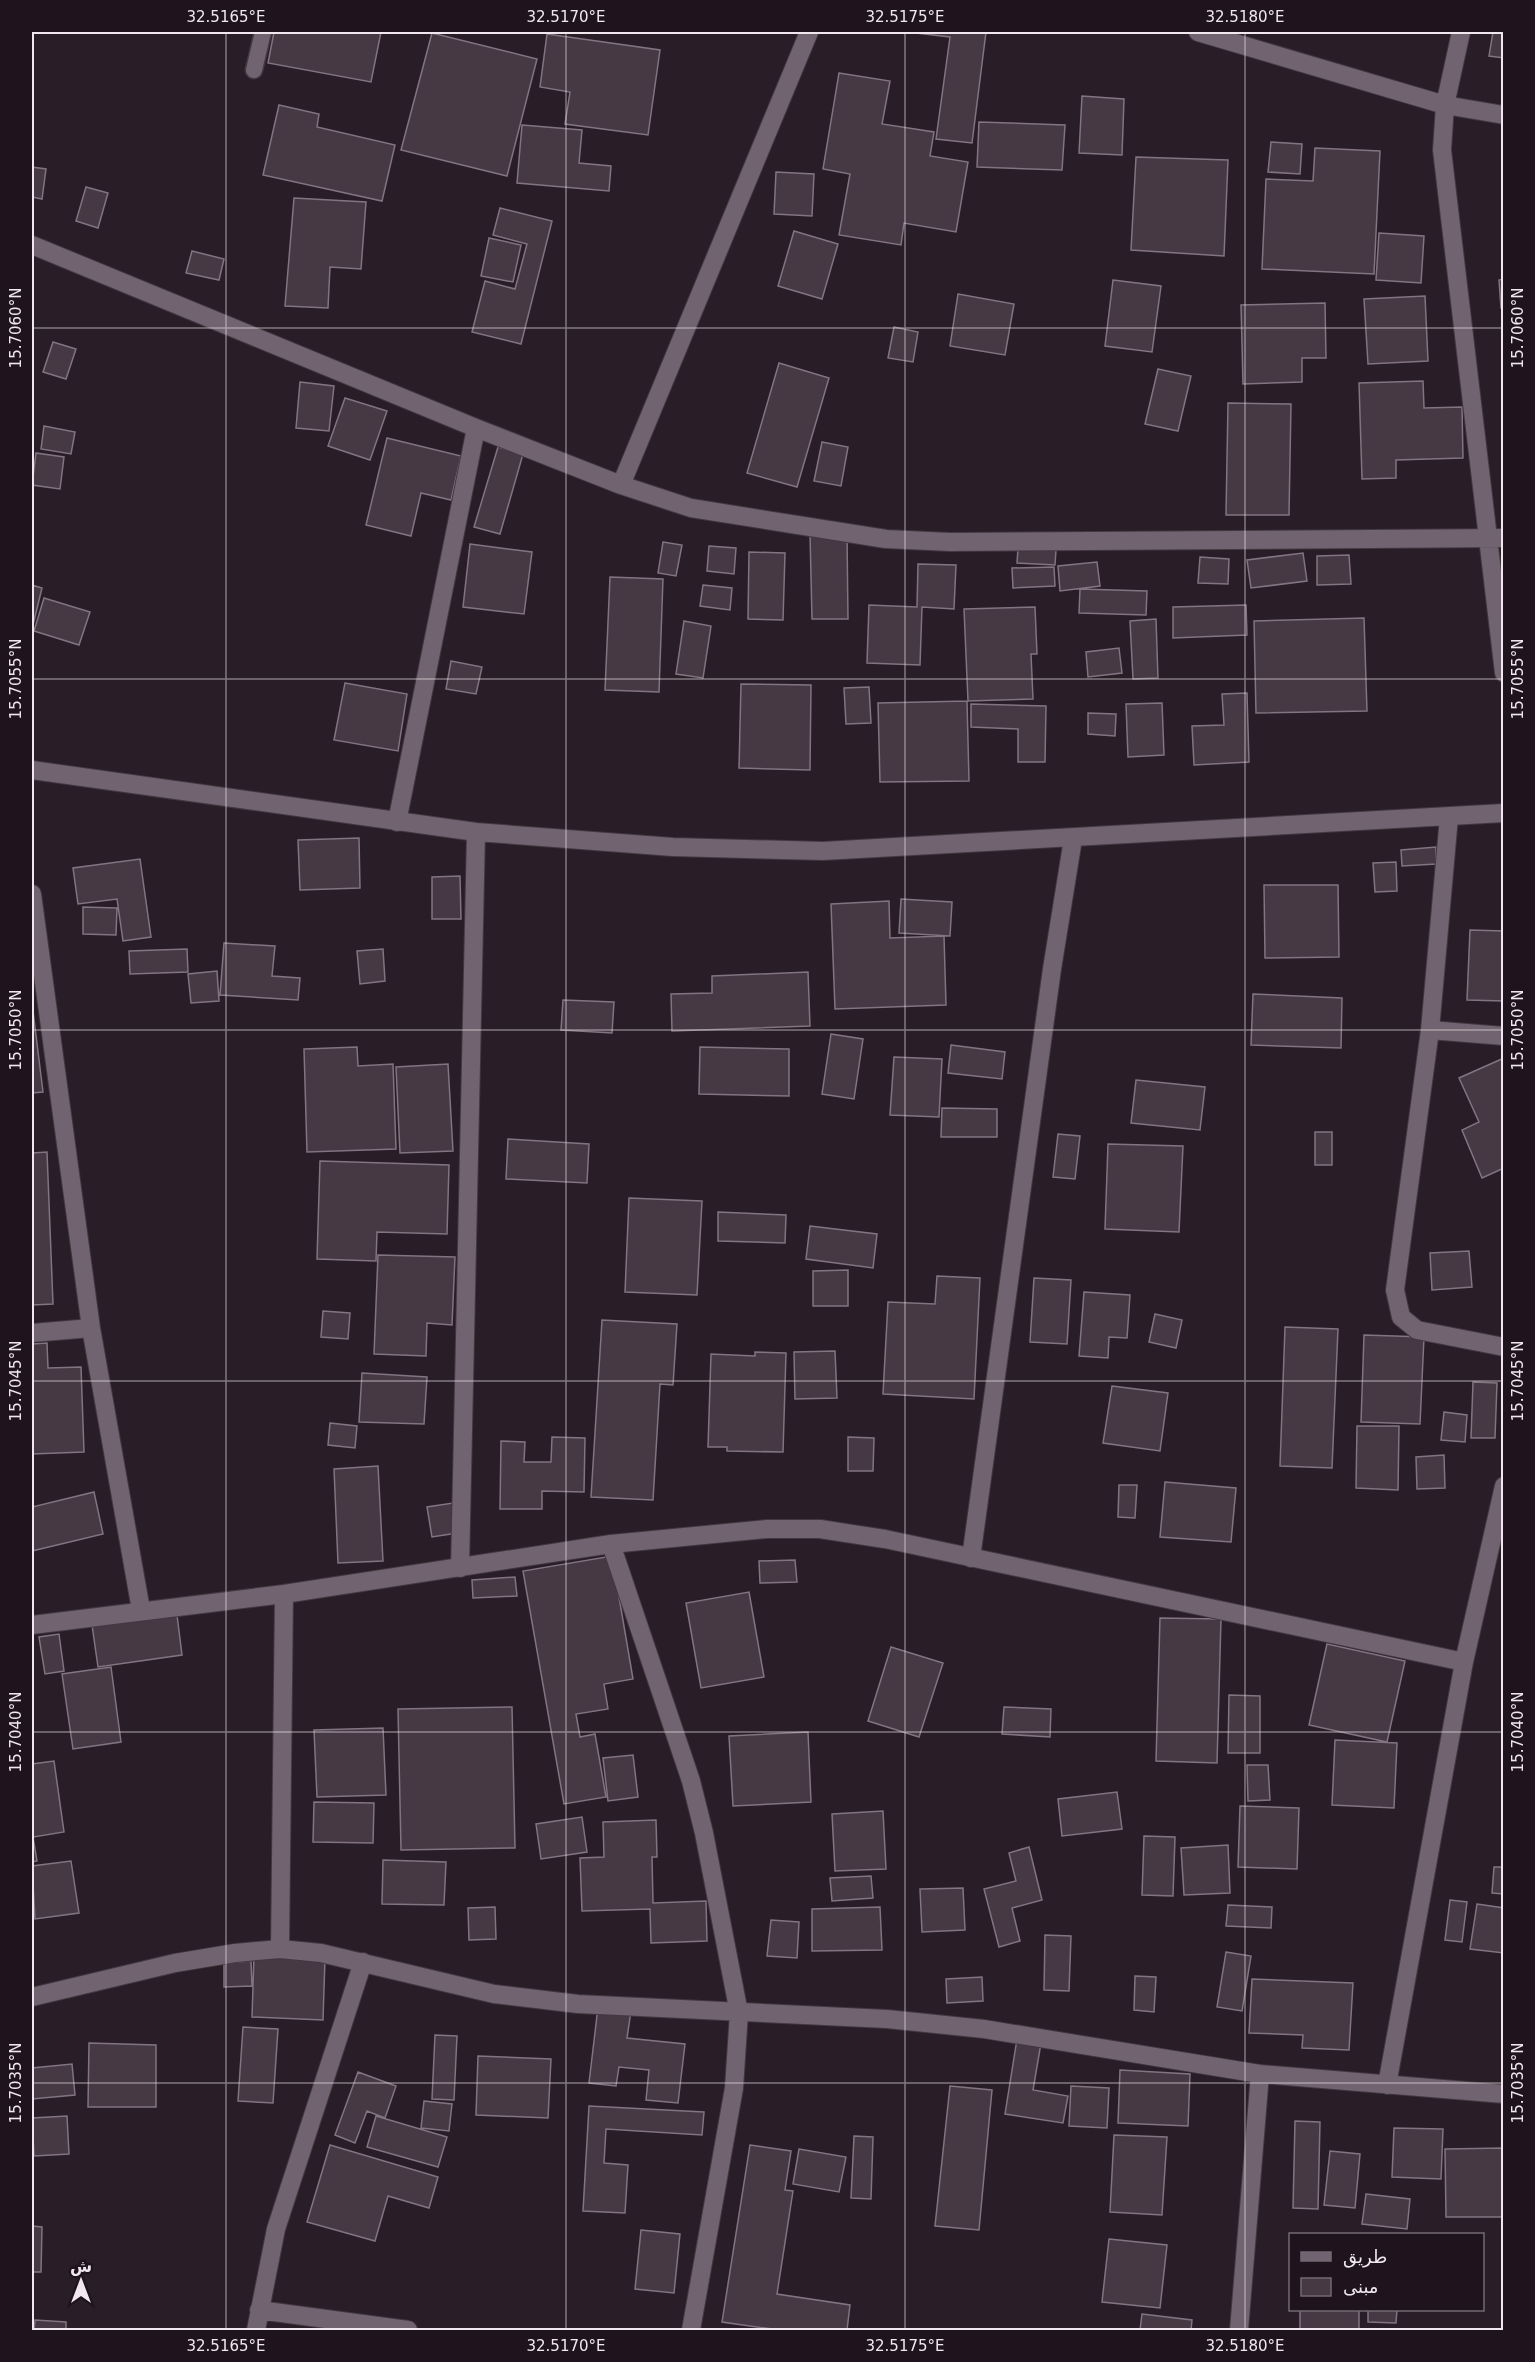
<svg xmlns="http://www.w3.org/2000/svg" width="1535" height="2362" font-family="'DejaVu Sans','Noto Sans Arabic',sans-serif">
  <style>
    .building { fill: #463944; stroke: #827480; stroke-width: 1.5 }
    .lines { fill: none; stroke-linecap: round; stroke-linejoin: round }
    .service-casing { stroke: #423841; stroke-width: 19 }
    .minor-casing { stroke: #423841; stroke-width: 20 }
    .service { stroke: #71636f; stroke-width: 16 }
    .minor { stroke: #71636f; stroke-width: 18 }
    .ticks { fill: none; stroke: #f0e8ee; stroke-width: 1.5; stroke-opacity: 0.45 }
    .neatline { fill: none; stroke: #f0e8ee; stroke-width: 2 }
    .ticks-label { font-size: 15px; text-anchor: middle; fill: #f0e8ee }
  </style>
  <rect width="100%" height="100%" fill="#291d27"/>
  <path class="building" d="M 274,32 L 381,32 L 371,82 L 268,63 Z
    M 907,32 L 986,32 L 972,143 L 936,139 L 950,37 Z
    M 1493,32 L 1504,32 L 1504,58 L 1489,56 Z
    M 432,33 L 537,59 L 507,176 L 401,150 Z
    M 547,34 L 660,50 L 648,135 L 565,124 L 570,92 L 540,87 Z
    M 839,73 L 890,81 L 882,124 L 934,132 L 930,156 L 968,162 L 956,232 L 904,223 L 901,245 L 839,235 L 850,174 L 823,169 Z
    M 1082,96 L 1124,99 L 1122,155 L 1079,153 Z
    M 279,105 L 319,114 L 317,127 L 395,145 L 382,201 L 263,175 Z
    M 979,122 L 1065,125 L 1062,170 L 977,167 Z
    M 522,125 L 582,130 L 579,163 L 611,166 L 609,191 L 517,183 Z
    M 1271,142 L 1302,144 L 1300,174 L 1268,172 Z
    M 1315,148 L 1380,151 L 1374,274 L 1262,269 L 1266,179 L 1313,181 Z
    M 1136,157 L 1228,160 L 1224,256 L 1131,250 Z
    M 32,167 L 46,169 L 42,199 L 32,197 Z
    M 776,172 L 814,174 L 812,216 L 774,214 Z
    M 86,187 L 108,193 L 98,228 L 76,221 Z
    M 294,198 L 366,202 L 361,269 L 330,267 L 328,308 L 285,306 Z
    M 500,208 L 552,221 L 521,344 L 472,332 L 485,281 L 515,289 L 527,244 L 493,235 Z
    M 794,231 L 838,244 L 822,299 L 778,286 Z
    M 1379,233 L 1424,236 L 1421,283 L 1376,280 Z
    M 489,238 L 521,245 L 513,282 L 481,276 Z
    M 192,251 L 224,259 L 219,280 L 186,273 Z
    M 1504,279 L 1504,308 L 1501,308 L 1499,280 Z
    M 1113,280 L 1161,286 L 1152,352 L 1105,346 Z
    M 958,294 L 1014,304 L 1005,355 L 950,346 Z
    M 1425,296 L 1428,361 L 1368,364 L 1364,299 Z
    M 1325,303 L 1326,358 L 1302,358 L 1302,382 L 1243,384 L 1241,305 Z
    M 894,327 L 918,332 L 913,362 L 888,358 Z
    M 53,342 L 76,349 L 66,379 L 43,372 Z
    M 779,363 L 829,378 L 797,487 L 747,473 Z
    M 1158,369 L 1191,376 L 1178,431 L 1145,424 Z
    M 1423,381 L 1424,408 L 1462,407 L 1463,458 L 1396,460 L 1396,478 L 1362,479 L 1359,383 Z
    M 300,382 L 334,386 L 329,431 L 296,428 Z
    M 345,398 L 387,411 L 370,460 L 328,446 Z
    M 1228,403 L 1291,404 L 1289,515 L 1226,515 Z
    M 44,426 L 75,432 L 71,454 L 41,449 Z
    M 387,438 L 461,456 L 451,500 L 421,493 L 411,536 L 366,525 Z
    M 822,442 L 848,447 L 841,486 L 814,481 Z
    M 498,447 L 523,454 L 500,534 L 474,527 Z
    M 36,453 L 64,457 L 60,489 L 32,485 Z
    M 847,533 L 848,619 L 812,619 L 810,534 Z
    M 663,542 L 682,545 L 676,576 L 658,573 Z
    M 470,544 L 532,552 L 524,614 L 463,607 Z
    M 709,546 L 736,548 L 734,574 L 707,571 Z
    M 1018,548 L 1056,550 L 1055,565 L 1017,563 Z
    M 749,552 L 785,553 L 783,620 L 748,619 Z
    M 1303,553 L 1307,581 L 1251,588 L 1247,560 Z
    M 1349,555 L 1351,584 L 1317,585 L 1317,556 Z
    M 1200,557 L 1229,559 L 1228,584 L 1198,583 Z
    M 1097,562 L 1100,586 L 1060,591 L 1058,566 Z
    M 918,564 L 956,565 L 954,609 L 922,607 L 920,665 L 867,663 L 869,605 L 917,607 Z
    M 1054,567 L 1055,586 L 1013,588 L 1012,568 Z
    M 610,577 L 663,579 L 659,692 L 605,690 Z
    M 32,585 L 42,588 L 32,629 Z
    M 703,585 L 732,588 L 730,610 L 700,606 Z
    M 1080,589 L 1147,591 L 1146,615 L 1079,613 Z
    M 44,598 L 90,612 L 79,645 L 34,631 Z
    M 1246,605 L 1247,635 L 1173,638 L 1173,607 Z
    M 1035,607 L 1037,654 L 1031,654 L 1033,699 L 968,701 L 964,609 Z
    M 1364,618 L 1367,711 L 1256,713 L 1254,621 Z
    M 1156,619 L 1158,678 L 1133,679 L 1130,621 Z
    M 684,621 L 711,626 L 703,678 L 676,674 Z
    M 1119,648 L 1122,673 L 1088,677 L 1086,652 Z
    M 451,661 L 482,667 L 476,694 L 446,689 Z
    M 345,683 L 407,694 L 398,751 L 334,740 Z
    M 741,684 L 811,685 L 810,770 L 739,768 Z
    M 869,687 L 871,723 L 846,724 L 844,688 Z
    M 1247,693 L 1249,762 L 1194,765 L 1192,726 L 1224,725 L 1222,694 Z
    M 967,701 L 969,781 L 880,782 L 878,703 Z
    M 1162,703 L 1164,755 L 1128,757 L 1126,704 Z
    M 971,704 L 1046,706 L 1045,762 L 1018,762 L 1018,729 L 971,727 Z
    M 1088,713 L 1116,714 L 1115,736 L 1088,734 Z
    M 359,838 L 360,888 L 300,890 L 298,840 Z
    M 1436,847 L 1436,864 L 1402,866 L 1401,850 Z
    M 140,859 L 151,937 L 123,941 L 117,899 L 78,904 L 73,868 Z
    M 1396,862 L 1397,891 L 1375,892 L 1373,863 Z
    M 460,876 L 461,919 L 432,919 L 432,877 Z
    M 1264,885 L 1338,885 L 1339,957 L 1265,958 Z
    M 901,899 L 952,902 L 950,936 L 899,933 Z
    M 889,901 L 890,938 L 944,936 L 946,1005 L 835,1009 L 831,904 Z
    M 83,907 L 117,908 L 116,935 L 83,934 Z
    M 1470,930 L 1504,931 L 1504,1001 L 1467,1000 Z
    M 224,943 L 275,946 L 272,976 L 300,978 L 298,1000 L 220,995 Z
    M 187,949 L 188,972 L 130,974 L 129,951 Z
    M 383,949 L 385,981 L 360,984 L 357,951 Z
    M 217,971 L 219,1001 L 191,1003 L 188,974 Z
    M 808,972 L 810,1026 L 672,1031 L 671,994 L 712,993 L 712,976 Z
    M 1253,994 L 1342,998 L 1341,1048 L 1251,1045 Z
    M 563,1000 L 614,1002 L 612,1033 L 561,1030 Z
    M 32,1003 L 43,1092 L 32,1093 Z
    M 831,1034 L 863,1039 L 854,1099 L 822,1094 Z
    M 951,1045 L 1005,1052 L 1002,1079 L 948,1073 Z
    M 357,1047 L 358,1066 L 393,1064 L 396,1149 L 307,1152 L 304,1049 Z
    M 700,1047 L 789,1049 L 789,1096 L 699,1094 Z
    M 894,1057 L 942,1059 L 939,1117 L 890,1115 Z
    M 1504,1058 L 1504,1168 L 1482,1178 L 1462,1130 L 1479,1122 L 1459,1078 Z
    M 448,1064 L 453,1151 L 400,1153 L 396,1067 Z
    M 1136,1080 L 1205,1087 L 1200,1130 L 1131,1123 Z
    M 942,1108 L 997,1109 L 997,1137 L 941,1137 Z
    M 1315,1132 L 1332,1132 L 1332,1165 L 1315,1165 Z
    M 1058,1134 L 1080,1136 L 1075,1179 L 1053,1177 Z
    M 508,1139 L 589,1144 L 587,1183 L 506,1179 Z
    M 1108,1144 L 1183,1146 L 1179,1232 L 1105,1229 Z
    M 47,1152 L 53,1304 L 32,1305 L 32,1153 Z
    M 320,1161 L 449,1165 L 447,1234 L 377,1232 L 376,1261 L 317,1259 Z
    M 629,1198 L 702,1201 L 697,1295 L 625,1292 Z
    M 718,1212 L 786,1215 L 785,1243 L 718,1241 Z
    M 810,1226 L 877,1234 L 873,1268 L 806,1259 Z
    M 1469,1251 L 1472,1287 L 1432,1290 L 1430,1253 Z
    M 378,1255 L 455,1257 L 452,1325 L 427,1323 L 426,1356 L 374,1354 Z
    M 848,1270 L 848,1306 L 813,1306 L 813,1271 Z
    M 937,1276 L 980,1278 L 974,1399 L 883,1394 L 888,1302 L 935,1304 Z
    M 1034,1278 L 1071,1280 L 1067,1344 L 1030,1342 Z
    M 1084,1292 L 1130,1295 L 1127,1338 L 1109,1337 L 1108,1358 L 1079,1356 Z
    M 323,1311 L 350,1313 L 348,1339 L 321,1337 Z
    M 1155,1314 L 1182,1320 L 1176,1348 L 1149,1342 Z
    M 602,1320 L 677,1324 L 673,1385 L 660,1384 L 653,1500 L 591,1497 Z
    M 1285,1327 L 1338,1329 L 1332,1468 L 1280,1466 Z
    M 1364,1335 L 1424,1337 L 1420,1424 L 1361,1422 Z
    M 47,1343 L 48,1368 L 81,1367 L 84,1452 L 32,1454 L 32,1344 Z
    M 835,1351 L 837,1398 L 795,1399 L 794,1352 Z
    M 755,1352 L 786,1353 L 783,1452 L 727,1451 L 727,1447 L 708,1447 L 711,1354 L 755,1356 Z
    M 362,1373 L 427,1377 L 424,1424 L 359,1422 Z
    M 1473,1382 L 1497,1383 L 1495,1438 L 1471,1438 Z
    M 1112,1386 L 1168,1393 L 1160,1451 L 1103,1443 Z
    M 1444,1412 L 1467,1415 L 1465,1442 L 1441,1440 Z
    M 330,1423 L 357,1426 L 355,1448 L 328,1445 Z
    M 1357,1426 L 1399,1426 L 1398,1490 L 1356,1488 Z
    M 552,1437 L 585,1438 L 584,1492 L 542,1491 L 542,1509 L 500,1509 L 501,1441 L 525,1442 L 524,1462 L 551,1462 Z
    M 848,1437 L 874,1438 L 873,1471 L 848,1471 Z
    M 1444,1455 L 1445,1488 L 1417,1489 L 1416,1457 Z
    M 378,1466 L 383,1561 L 338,1563 L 334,1469 Z
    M 1165,1482 L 1236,1488 L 1231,1542 L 1160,1537 Z
    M 1119,1485 L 1137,1485 L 1135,1518 L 1118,1517 Z
    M 94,1492 L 103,1534 L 32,1551 L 32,1507 Z
    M 453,1503 L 457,1533 L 432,1537 L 427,1507 Z
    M 612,1556 L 633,1679 L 604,1684 L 608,1709 L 576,1714 L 580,1737 L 595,1734 L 606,1797 L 564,1804 L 523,1571 Z
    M 795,1560 L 797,1582 L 760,1583 L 759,1561 Z
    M 515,1577 L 517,1596 L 473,1598 L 472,1580 Z
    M 749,1592 L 764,1677 L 701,1688 L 686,1603 Z
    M 177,1615 L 182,1655 L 98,1667 L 92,1625 Z
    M 1160,1618 L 1221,1619 L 1217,1763 L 1156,1761 Z
    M 59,1634 L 64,1671 L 45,1674 L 39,1637 Z
    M 1327,1644 L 1405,1661 L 1387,1742 L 1309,1725 Z
    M 891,1647 L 943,1663 L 919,1737 L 868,1721 Z
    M 111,1667 L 121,1742 L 73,1749 L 62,1674 Z
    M 1229,1695 L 1260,1696 L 1260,1753 L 1228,1753 Z
    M 512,1707 L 515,1848 L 401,1850 L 398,1709 Z
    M 1004,1707 L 1051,1709 L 1050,1737 L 1002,1734 Z
    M 383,1728 L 386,1795 L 317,1797 L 314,1730 Z
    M 808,1732 L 811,1802 L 733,1806 L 729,1736 Z
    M 1335,1740 L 1397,1743 L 1394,1808 L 1332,1805 Z
    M 633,1755 L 638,1797 L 608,1801 L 603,1758 Z
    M 54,1761 L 64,1832 L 33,1837 L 37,1861 L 32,1862 L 32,1764 Z
    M 1247,1765 L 1268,1765 L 1270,1800 L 1248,1801 Z
    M 1117,1792 L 1122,1829 L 1062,1836 L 1058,1799 Z
    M 314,1802 L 374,1803 L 373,1843 L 313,1842 Z
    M 1240,1806 L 1299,1808 L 1297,1869 L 1238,1867 Z
    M 883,1811 L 886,1869 L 835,1871 L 832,1814 Z
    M 582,1817 L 587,1852 L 541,1859 L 536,1824 Z
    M 656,1820 L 657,1857 L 652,1857 L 653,1903 L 706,1901 L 707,1941 L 651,1943 L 650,1909 L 582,1911 L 580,1858 L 604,1857 L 603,1822 Z
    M 1144,1836 L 1175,1837 L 1173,1896 L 1142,1895 Z
    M 1228,1845 L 1230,1893 L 1184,1895 L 1181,1848 Z
    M 1029,1847 L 1042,1900 L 1012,1908 L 1020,1941 L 999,1947 L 984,1889 L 1016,1881 L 1009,1853 Z
    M 383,1860 L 446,1862 L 444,1905 L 382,1904 Z
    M 71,1861 L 79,1913 L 35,1919 L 32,1866 Z
    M 1494,1867 L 1504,1867 L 1504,1894 L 1492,1893 Z
    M 871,1876 L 873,1898 L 832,1901 L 830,1878 Z
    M 963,1888 L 965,1930 L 922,1932 L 920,1889 Z
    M 1450,1900 L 1467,1902 L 1462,1942 L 1445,1940 Z
    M 1477,1904 L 1504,1908 L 1504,1953 L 1470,1949 Z
    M 1228,1905 L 1272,1907 L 1271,1928 L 1226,1926 Z
    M 495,1907 L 496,1939 L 469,1940 L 468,1908 Z
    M 880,1907 L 882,1950 L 812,1951 L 812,1909 Z
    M 771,1920 L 799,1922 L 797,1958 L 767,1956 Z
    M 1045,1935 L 1071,1936 L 1069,1991 L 1044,1990 Z
    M 1226,1952 L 1251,1956 L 1242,2011 L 1217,2007 Z
    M 254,1955 L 325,1958 L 323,2020 L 252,2017 Z
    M 251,1961 L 252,1986 L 224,1987 L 224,1963 Z
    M 1135,1976 L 1156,1977 L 1154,2012 L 1134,2010 Z
    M 982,1977 L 983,2001 L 947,2003 L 946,1979 Z
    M 1252,1979 L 1353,1983 L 1349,2050 L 1302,2048 L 1303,2035 L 1249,2033 Z
    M 598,2007 L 631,2011 L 627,2038 L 685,2044 L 678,2103 L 646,2100 L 649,2070 L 619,2067 L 616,2086 L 589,2083 Z
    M 243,2027 L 278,2029 L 273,2103 L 238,2101 Z
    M 435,2035 L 457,2036 L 454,2100 L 432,2099 Z
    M 1017,2039 L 1041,2043 L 1033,2090 L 1068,2096 L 1063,2123 L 1005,2114 Z
    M 89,2043 L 156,2045 L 156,2107 L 88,2107 Z
    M 478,2056 L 551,2059 L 548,2118 L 476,2115 Z
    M 72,2064 L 75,2095 L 32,2099 L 32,2068 Z
    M 1120,2070 L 1190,2074 L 1188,2126 L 1118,2123 Z
    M 358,2072 L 396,2086 L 385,2118 L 367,2111 L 355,2143 L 335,2135 Z
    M 950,2086 L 992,2090 L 979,2230 L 935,2226 Z
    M 1071,2086 L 1109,2088 L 1107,2128 L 1069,2126 Z
    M 424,2101 L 452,2104 L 449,2131 L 421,2128 Z
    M 589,2106 L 704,2112 L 702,2135 L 606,2129 L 604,2163 L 628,2165 L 625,2213 L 583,2211 Z
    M 67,2116 L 69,2154 L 34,2156 L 32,2118 Z
    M 376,2116 L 447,2137 L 438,2167 L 367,2147 Z
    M 1295,2121 L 1320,2122 L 1318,2209 L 1293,2208 Z
    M 1394,2128 L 1443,2129 L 1441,2179 L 1392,2177 Z
    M 1114,2135 L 1167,2137 L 1162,2215 L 1110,2212 Z
    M 854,2136 L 873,2137 L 871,2199 L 851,2198 Z
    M 330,2145 L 438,2177 L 429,2208 L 388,2196 L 375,2241 L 307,2222 Z
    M 750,2145 L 791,2151 L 785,2190 L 793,2191 L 777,2294 L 850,2305 L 847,2330 L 779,2330 L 722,2322 Z
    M 1504,2148 L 1504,2217 L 1446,2217 L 1445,2149 Z
    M 799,2149 L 846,2157 L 839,2192 L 793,2184 Z
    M 1330,2151 L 1360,2154 L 1355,2208 L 1324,2205 Z
    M 1366,2194 L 1410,2199 L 1407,2229 L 1362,2224 Z
    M 32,2226 L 42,2227 L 41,2272 L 32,2272 Z
    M 641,2230 L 680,2234 L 674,2293 L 635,2289 Z
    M 1109,2239 L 1167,2245 L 1160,2308 L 1102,2302 Z
    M 1300,2310 L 1359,2310 L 1359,2330 L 1300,2330 Z
    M 1368,2310 L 1397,2310 L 1396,2323 L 1368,2322 Z
    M 1142,2314 L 1192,2320 L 1191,2330 L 1140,2330 Z
    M 35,2320 L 66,2322 L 66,2330 L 34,2330 Z"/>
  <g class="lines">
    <g class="service-casing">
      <path id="service" d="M 254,70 L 263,32"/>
    </g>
    <g class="minor-casing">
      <path id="minor" d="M 1198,32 L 1445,105 L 1504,115
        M 1461,32 L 1445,105 L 1442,150 L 1504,673
        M 32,245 L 476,428 L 621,485 L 691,508 L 886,539 L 950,542 L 1504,538
        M 621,485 L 809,32
        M 32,770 L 476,832 L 673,847 L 823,851 L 1504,813
        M 1449,817 L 1430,1030 L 1395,1290 L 1401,1317 L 1417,1330 L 1504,1347
        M 397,822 L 476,428
        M 32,894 L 91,1328 L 141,1610
        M 1430,1030 L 1504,1036
        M 32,1333 L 91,1328
        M 611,1544 L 691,1781 L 704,1833 L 739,2013 L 734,2088 L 691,2330
        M 971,1558 L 1052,969 L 1073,839
        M 460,1568 L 476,832
        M 32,1625 L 284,1594 L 611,1544 L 767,1529 L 820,1529 L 885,1539 L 1464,1662
        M 280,1949 L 284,1594
        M 32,1997 L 175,1963 L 235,1953 L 280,1949 L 321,1953 L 494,1994 L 578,2004 L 887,2019 L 984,2029 L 1260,2074 L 1504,2094
        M 1387,2085 L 1464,1662 L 1504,1486
        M 259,2310 L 408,2330
        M 256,2330 L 276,2229 L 363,1962
        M 1239,2330 L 1260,2074"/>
    </g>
    <use href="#service" class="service"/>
    <use href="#minor" class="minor"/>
  </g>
  <path class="ticks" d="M 226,32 L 226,2330M 566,32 L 566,2330M 905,32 L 905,2330M 1245,32 L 1245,2330M 32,328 L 1504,328M 32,679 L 1504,679M 32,1030 L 1504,1030M 32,1381 L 1504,1381M 32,1732 L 1504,1732M 32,2083 L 1504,2083"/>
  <rect width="1535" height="2362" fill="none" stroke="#1f141e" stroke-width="66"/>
  <rect x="1289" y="2233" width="195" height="78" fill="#1f141e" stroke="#736971" stroke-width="1.5"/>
  <rect x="1301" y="2252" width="30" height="9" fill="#71636f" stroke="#736971" stroke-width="1.5"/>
  <text x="1343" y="2263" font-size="18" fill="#f0e8ee">طريق</text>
  <rect x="1301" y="2278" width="30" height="18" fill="#463944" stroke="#736971" stroke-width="1.5"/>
  <text x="1343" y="2293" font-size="18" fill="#f0e8ee">مبنى</text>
  <g transform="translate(81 2281)" stroke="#1f141e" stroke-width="4.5" paint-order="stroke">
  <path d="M0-4.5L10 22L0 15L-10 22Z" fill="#f0e8ee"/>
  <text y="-9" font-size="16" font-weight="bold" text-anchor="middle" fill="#f0e8ee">ش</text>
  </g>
  <rect x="33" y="33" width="1469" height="2296" class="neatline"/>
  <g class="ticks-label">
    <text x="226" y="22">32.5165°E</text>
    <text x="566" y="22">32.5170°E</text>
    <text x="905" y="22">32.5175°E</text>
    <text x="1245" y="22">32.5180°E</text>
    <text transform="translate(16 328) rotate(-90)" y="5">15.7060°N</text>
    <text transform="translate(1518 328) rotate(-90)" y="5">15.7060°N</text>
    <text transform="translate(16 679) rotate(-90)" y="5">15.7055°N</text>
    <text transform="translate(1518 679) rotate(-90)" y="5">15.7055°N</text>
    <text transform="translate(16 1030) rotate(-90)" y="5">15.7050°N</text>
    <text transform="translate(1518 1030) rotate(-90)" y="5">15.7050°N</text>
    <text transform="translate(16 1381) rotate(-90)" y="5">15.7045°N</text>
    <text transform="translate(1518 1381) rotate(-90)" y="5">15.7045°N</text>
    <text transform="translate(16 1732) rotate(-90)" y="5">15.7040°N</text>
    <text transform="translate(1518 1732) rotate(-90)" y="5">15.7040°N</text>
    <text transform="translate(16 2083) rotate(-90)" y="5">15.7035°N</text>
    <text transform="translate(1518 2083) rotate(-90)" y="5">15.7035°N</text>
    <text x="226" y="2351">32.5165°E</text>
    <text x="566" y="2351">32.5170°E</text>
    <text x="905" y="2351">32.5175°E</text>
    <text x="1245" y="2351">32.5180°E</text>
  </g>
</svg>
